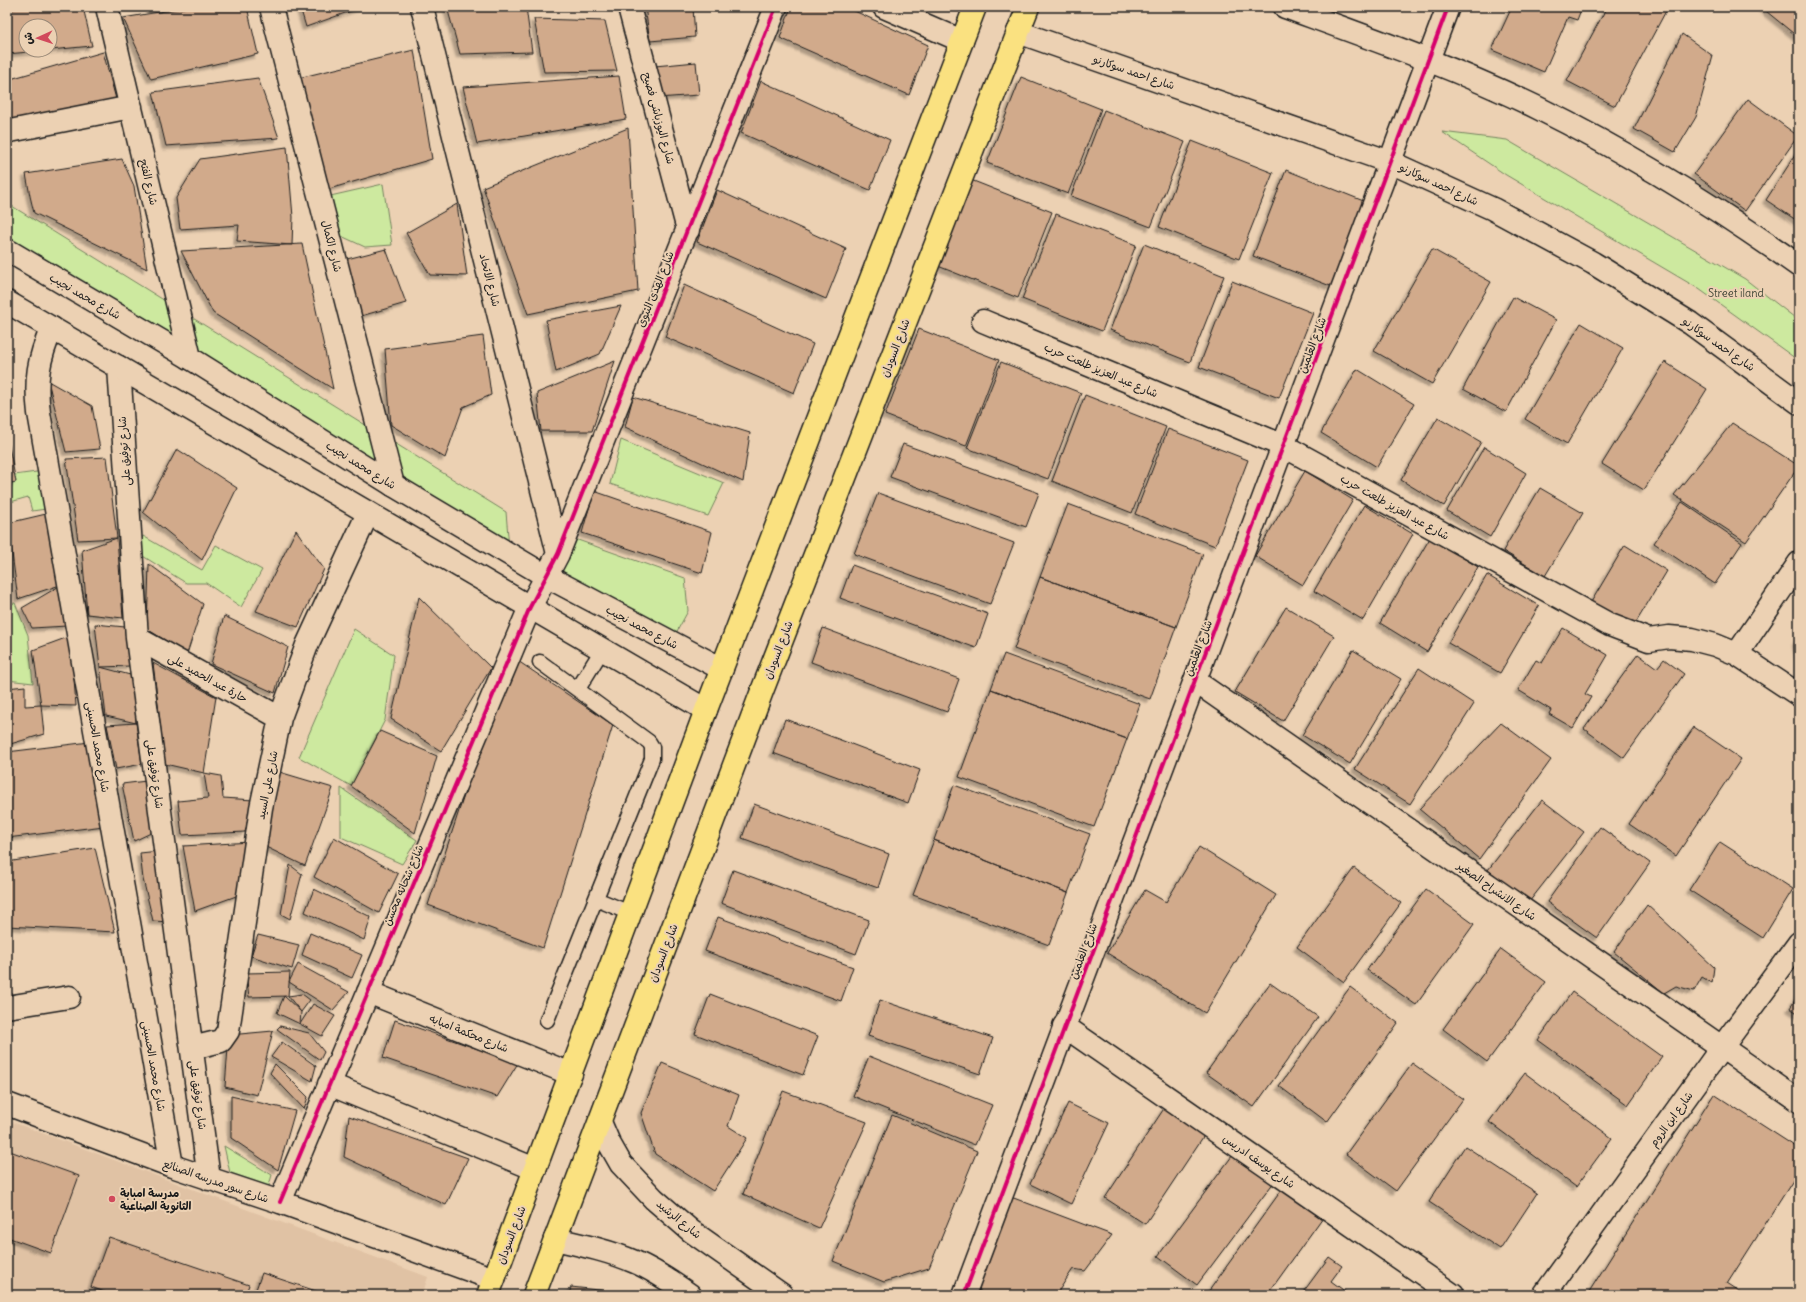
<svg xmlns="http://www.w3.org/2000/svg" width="1806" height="1302" font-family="Delius,'Playpen Sans Arabic',sans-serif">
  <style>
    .built { fill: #e0c2a4 }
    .green { fill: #cde99f; stroke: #74825e }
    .building { fill: #d1aa8b; stroke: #1c1c1c; filter: url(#shadow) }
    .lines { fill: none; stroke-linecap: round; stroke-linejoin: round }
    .service-casing { stroke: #1c1c1c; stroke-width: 17 }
    .minor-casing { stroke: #1c1c1c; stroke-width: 25 }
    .tertiary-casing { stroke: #1c1c1c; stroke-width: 25 }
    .secondary-casing { stroke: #1c1c1c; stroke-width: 25 }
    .primary-casing { stroke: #1c1c1c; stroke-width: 25 }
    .service { stroke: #ecd1b3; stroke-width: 14 }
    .minor { stroke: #ecd1b3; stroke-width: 22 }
    .tertiary { stroke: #ecd1b3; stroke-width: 22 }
    .secondary { stroke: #ecd1b3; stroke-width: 22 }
    .primary { stroke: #fae180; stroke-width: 22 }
    .cycleway-casing { stroke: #ecd1b3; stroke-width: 6 }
    .cycleway { stroke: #d6006c; stroke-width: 4 }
    .poi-dot { fill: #d1495b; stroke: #ecd1b3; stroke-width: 1.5 }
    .labels { text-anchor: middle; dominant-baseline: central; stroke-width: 4; stroke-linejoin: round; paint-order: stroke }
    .street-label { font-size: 11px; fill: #1c1c1c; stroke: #ecd1b3 }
    .park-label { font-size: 11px; fill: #3f4536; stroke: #ecd1b3 }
    .poi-label { font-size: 11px; font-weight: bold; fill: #1c1c1c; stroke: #ecd1b3; text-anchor: start }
  </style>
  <defs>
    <filter id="shadow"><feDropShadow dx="-3.5" dy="3.5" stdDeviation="1" flood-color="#0004"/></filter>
  </defs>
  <rect width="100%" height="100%" fill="#ecd1b3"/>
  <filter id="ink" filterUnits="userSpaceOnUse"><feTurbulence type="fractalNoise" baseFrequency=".025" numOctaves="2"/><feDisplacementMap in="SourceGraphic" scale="8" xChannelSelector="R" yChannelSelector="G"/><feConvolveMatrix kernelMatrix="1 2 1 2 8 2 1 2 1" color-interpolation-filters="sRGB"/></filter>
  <g filter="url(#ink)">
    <path class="built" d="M 7,1120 L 428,1277 L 422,1295 L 7,1295 Z"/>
    <path class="green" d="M 1442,132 L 1507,140 L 1745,279 L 1799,321 L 1799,361 L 1699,289 L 1506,175 Z
      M 383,184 L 392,245 L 365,247 L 337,234 L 326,197 Z
      M 7,203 L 506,512 L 509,548 L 11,241 L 7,216 Z
      M 621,440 L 724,483 L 708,516 L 610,484 Z
      M 44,471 L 46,509 L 32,511 L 28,497 L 7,503 L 7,476 Z
      M 143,536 L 202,570 L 216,545 L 262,570 L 241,607 L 206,583 L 186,583 L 138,553 Z
      M 575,539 L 685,578 L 688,611 L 676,633 L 558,571 Z
      M 15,603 L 28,635 L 33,683 L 7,680 L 7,604 Z
      M 354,629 L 394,655 L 385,720 L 351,786 L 299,757 Z
      M 341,788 L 417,840 L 402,864 L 341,837 Z
      M 224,1146 L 272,1175 L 267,1192 L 230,1173 Z"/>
    <path class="building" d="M 25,7 L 83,7 L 92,46 L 50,50 L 50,26 L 26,26 L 26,50 L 50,50 L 7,54 L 7,10 Z
      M 189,7 L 247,7 L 258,54 L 151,79 L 123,18 Z
      M 300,7 L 362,7 L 306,27 Z
      M 447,7 L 526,7 L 532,52 L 460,54 Z
      M 645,7 L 693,7 L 695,37 L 650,41 Z
      M 791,7 L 846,7 L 928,45 L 909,95 L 780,38 Z
      M 1512,7 L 1582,7 L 1577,20 L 1568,17 L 1544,72 L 1492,50 Z
      M 1607,7 L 1664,7 L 1667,9 L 1615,106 L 1567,81 Z
      M 1761,7 L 1799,7 L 1799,38 Z
      M 534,19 L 605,21 L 617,71 L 544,72 Z
      M 1682,34 L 1713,56 L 1696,117 L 1675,152 L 1634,129 Z
      M 414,50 L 432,159 L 329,189 L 294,79 Z
      M 103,52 L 116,99 L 7,126 L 7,80 Z
      M 696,62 L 699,95 L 658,98 L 655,66 Z
      M 619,76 L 626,119 L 477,144 L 463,87 Z
      M 1021,77 L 1101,109 L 1068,194 L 987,163 Z
      M 258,78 L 279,138 L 166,146 L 153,92 Z
      M 761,81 L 890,140 L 870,190 L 741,133 Z
      M 1748,99 L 1798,136 L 1745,211 L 1694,174 Z
      M 1104,110 L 1185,142 L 1151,227 L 1071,196 Z
      M 628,128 L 638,291 L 528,314 L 483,187 Z
      M 1192,141 L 1273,173 L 1239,259 L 1159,227 Z
      M 287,147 L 293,217 L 292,245 L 237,241 L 239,225 L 180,229 L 176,198 L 200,159 Z
      M 1799,149 L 1799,222 L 1766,200 Z
      M 122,159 L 134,186 L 147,269 L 34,213 L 30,196 L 26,174 Z
      M 1286,170 L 1366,202 L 1333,287 L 1253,256 Z
      M 971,180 L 1052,212 L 1018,298 L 938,266 Z
      M 717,190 L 846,249 L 826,299 L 697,242 Z
      M 457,204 L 467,276 L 430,275 L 406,233 Z
      M 1056,214 L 1136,245 L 1102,331 L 1022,299 Z
      M 302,244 L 333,389 L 213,313 L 181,251 Z
      M 1144,244 L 1224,276 L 1190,362 L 1110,330 Z
      M 386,249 L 406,303 L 361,316 L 347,259 Z
      M 1432,249 L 1491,282 L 1432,384 L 1374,351 Z
      M 1232,281 L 1313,313 L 1279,398 L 1199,367 Z
      M 684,285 L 813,344 L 794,393 L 665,337 Z
      M 1513,297 L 1556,320 L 1506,412 L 1463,389 Z
      M 621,306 L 600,354 L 556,372 L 546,320 Z
      M 1581,323 L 1623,348 L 1567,444 L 1525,419 Z
      M 919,329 L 999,360 L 966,446 L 885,415 Z
      M 483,336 L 491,395 L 463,407 L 445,458 L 391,425 L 385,349 Z
      M 615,361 L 592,431 L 541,431 L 537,393 Z
      M 1001,362 L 1081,393 L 1048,479 L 967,448 Z
      M 1665,362 L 1707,389 L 1644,490 L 1602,464 Z
      M 1357,369 L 1414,404 L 1377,467 L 1321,433 Z
      M 48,381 L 92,406 L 100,449 L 66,452 Z
      M 1085,395 L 1166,427 L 1132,513 L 1052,481 Z
      M 633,397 L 750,433 L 743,482 L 625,427 Z
      M 7,399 L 12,425 L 7,431 Z
      M 1438,417 L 1481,442 L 1444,506 L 1401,480 Z
      M 1732,423 L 1799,466 L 1746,542 L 1674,495 Z
      M 1168,429 L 1248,460 L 1215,546 L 1135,514 Z
      M 7,436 L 16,482 L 7,484 Z
      M 903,444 L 1039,493 L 1026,527 L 890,477 Z
      M 1484,447 L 1526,473 L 1490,537 L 1447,511 Z
      M 177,449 L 237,488 L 202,560 L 143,512 Z
      M 107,457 L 117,538 L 78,540 L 66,459 Z
      M 1305,471 L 1353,500 L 1303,585 L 1255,556 Z
      M 1540,488 L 1583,513 L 1545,576 L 1503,551 Z
      M 594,491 L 712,532 L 702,573 L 582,533 Z
      M 878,493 L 1014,543 L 990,604 L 854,554 Z
      M 1682,502 L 1742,543 L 1715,584 L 1654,543 Z
      M 1068,504 L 1203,554 L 1176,627 L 1040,577 Z
      M 1364,505 L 1413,534 L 1363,620 L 1314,591 Z
      M 46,514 L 63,584 L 18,599 L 8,523 Z
      M 296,530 L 324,569 L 298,627 L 256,611 Z
      M 117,538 L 123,618 L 87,614 L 82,550 Z
      M 1430,538 L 1478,567 L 1427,652 L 1380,623 Z
      M 1625,545 L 1667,571 L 1629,634 L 1587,609 Z
      M 149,564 L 203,604 L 187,654 L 147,629 Z
      M 852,565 L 988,614 L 976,648 L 840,598 Z
      M 1487,575 L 1539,606 L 1500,673 L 1448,643 Z
      M 1040,577 L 1176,627 L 1150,699 L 1014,649 Z
      M 63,584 L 67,626 L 32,628 L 22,608 Z
      M 419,597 L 491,668 L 441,751 L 391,719 Z
      M 1286,607 L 1334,636 L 1283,721 L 1235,692 Z
      M 224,616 L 288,647 L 275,693 L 211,664 Z
      M 95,624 L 125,627 L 130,666 L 100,667 Z
      M 823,628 L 959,679 L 947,712 L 811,662 Z
      M 1563,628 L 1608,655 L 1585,694 L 1591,697 L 1573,728 L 1549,714 L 1551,710 L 1518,690 L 1536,660 L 1542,663 Z
      M 71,636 L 76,706 L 41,705 L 33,650 Z
      M 1799,638 L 1799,656 L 1796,642 Z
      M 1353,650 L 1401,679 L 1350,764 L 1302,735 Z
      M 1004,654 L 1140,704 L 1127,739 L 991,689 Z
      M 1638,654 L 1657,668 L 1664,659 L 1684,674 L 1624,758 L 1584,729 Z
      M 515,659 L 613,725 L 543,948 L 428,905 L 477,756 Z
      M 153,663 L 216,697 L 204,773 L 165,764 Z
      M 100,667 L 134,676 L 136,723 L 106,716 Z
      M 1419,668 L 1474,704 L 1410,804 L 1355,769 Z
      M 25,686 L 25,706 L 41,705 L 44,734 L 7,745 L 7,688 Z
      M 991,689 L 1127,739 L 1094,827 L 959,777 Z
      M 785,719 L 920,770 L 908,803 L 773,753 Z
      M 136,723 L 142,764 L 116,769 L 107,725 Z
      M 1501,723 L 1551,760 L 1479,859 L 1419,809 Z
      M 1694,727 L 1741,759 L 1676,856 L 1629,824 Z
      M 380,731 L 437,756 L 415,833 L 351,786 Z
      M 90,742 L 104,826 L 7,838 L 7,752 Z
      M 276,771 L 333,788 L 305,866 L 268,848 L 261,841 Z
      M 204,773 L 221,776 L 223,798 L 254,800 L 245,832 L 182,835 L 178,801 L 208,798 Z
      M 146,781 L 155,831 L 134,841 L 122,784 Z
      M 954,785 L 1090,834 L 1068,893 L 934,840 Z
      M 1542,800 L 1584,832 L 1529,902 L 1488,870 Z
      M 754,804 L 889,854 L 878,888 L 742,838 Z
      M 1600,827 L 1650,863 L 1597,938 L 1547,902 Z
      M 334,837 L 398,874 L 379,913 L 314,877 Z
      M 934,840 L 1068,893 L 1049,945 L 913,895 Z
      M 251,842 L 239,895 L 195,911 L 183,846 Z
      M 1720,842 L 1793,889 L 1763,938 L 1689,890 Z
      M 1199,847 L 1276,895 L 1205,1013 L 1107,953 L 1145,890 L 1166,902 Z
      M 95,848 L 115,932 L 7,926 L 7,862 Z
      M 159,851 L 170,922 L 153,921 L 143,879 L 140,853 Z
      M 290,865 L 302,874 L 290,919 L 281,914 Z
      M 1354,868 L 1401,903 L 1344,982 L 1297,947 Z
      M 733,870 L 869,920 L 856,954 L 721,903 Z
      M 314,889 L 371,917 L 364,940 L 305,912 Z
      M 1426,889 L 1474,924 L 1416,1005 L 1367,970 Z
      M 1647,905 L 1714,967 L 1712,983 L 1702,977 L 1694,991 L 1676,986 L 1664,993 L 1614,952 Z
      M 718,917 L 853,967 L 841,1001 L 705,951 Z
      M 310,933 L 362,955 L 352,978 L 302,955 Z
      M 258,935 L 299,945 L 292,969 L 251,956 Z
      M 1501,949 L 1546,982 L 1487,1062 L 1443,1029 Z
      M 298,964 L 349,992 L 333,1010 L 289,982 Z
      M 290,972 L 288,996 L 249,997 L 246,973 Z
      M 1270,983 L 1318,1017 L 1254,1107 L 1206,1073 Z
      M 1350,987 L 1398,1023 L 1327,1122 L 1279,1086 Z
      M 1572,992 L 1662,1057 L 1628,1105 L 1538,1040 Z
      M 302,994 L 310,1000 L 301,1012 L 288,996 Z
      M 710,994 L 818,1036 L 803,1075 L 695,1034 Z
      M 1799,994 L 1799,1014 L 1790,1008 Z
      M 284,996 L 301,1012 L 300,1024 L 277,1013 Z
      M 880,1000 L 993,1038 L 980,1074 L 868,1036 Z
      M 313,1004 L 335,1016 L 322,1036 L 300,1024 Z
      M 395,1020 L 518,1063 L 497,1097 L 383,1058 Z
      M 280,1026 L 309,1033 L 324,1052 L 320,1060 L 277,1029 Z
      M 273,1031 L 257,1095 L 225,1087 L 229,1035 Z
      M 282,1042 L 316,1066 L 312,1081 L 271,1057 Z
      M 869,1056 L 992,1105 L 975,1145 L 853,1096 Z
      M 662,1063 L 739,1095 L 728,1126 L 747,1138 L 713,1191 L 655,1154 L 641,1113 Z
      M 1412,1063 L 1463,1099 L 1396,1191 L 1346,1154 Z
      M 275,1064 L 308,1097 L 304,1109 L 270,1073 Z
      M 1525,1073 L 1612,1138 L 1576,1187 L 1489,1122 Z
      M 783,1091 L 867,1122 L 819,1228 L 743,1194 Z
      M 1714,1094 L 1799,1149 L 1799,1171 L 1727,1284 L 1744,1295 L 1587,1295 Z
      M 231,1096 L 295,1111 L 278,1170 L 231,1138 Z
      M 1068,1103 L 1109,1123 L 1071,1204 L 1030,1184 Z
      M 1165,1107 L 1205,1134 L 1145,1224 L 1105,1198 Z
      M 892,1115 L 977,1151 L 929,1268 L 884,1282 L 833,1261 Z
      M 349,1116 L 468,1158 L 446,1205 L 344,1157 Z
      M 1465,1146 L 1537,1193 L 1500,1249 L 1429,1202 Z
      M 1238,1148 L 1277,1178 L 1197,1285 L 1158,1256 Z
      M 7,1150 L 79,1176 L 51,1253 L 7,1237 Z
      M 1283,1188 L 1323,1217 L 1267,1295 L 1206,1295 Z
      M 1011,1197 L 1112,1235 L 1085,1271 L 1073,1269 L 1056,1295 L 981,1295 L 978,1283 Z
      M 109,1237 L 249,1285 L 245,1295 L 113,1295 L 91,1287 Z
      M 1329,1257 L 1342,1266 L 1331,1281 L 1350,1295 L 1301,1295 Z
      M 262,1273 L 328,1295 L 254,1295 Z
      M 571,1287 L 643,1295 L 569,1295 Z"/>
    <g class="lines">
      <g class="service-casing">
        <path id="service" d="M 540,662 L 649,742 L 652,747 L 652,759 L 547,1020
          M 578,689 L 602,650
          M 596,899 L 630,913"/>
      </g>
      <g class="minor-casing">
        <path id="minor" d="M 107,7 L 190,358
          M 271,7 L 393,485
          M 422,7 L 558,554
          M 629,7 L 688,230
          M 884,7 L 962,41
          M 1285,7 C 1370,38 1456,68 1538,108 C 1629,153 1716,207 1799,266
          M 1018,32 L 1390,162 L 1493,209 L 1593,263 L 1690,323 L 1799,403
          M 10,131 L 131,107
          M 983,321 L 1284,446 L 1610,625 L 1649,640 L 1669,637 L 1692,639 L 1715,645 L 1737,654 L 1799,695
          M 52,328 C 38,359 35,380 39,413 L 172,1166
          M 119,367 L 137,638 L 209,1179
          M 137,638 L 280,718
          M 1737,654 L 1799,563
          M 1195,681 L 1799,1101
          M 368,992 L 571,1074
          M 7,1007 L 69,997
          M 1064,1026 L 1453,1295
          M 192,1048 L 221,1041 L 228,1031 L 261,808 L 280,718 L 307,645 L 368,513
          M 329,1084 L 535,1169
          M 7,1104 L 172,1166 L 280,1202 L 494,1279
          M 280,1202 L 512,650 L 530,607 L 558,554 L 776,7
          M 1544,1295 L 1722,1047 L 1799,943"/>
      </g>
      <g class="tertiary-casing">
        <path id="tertiary" d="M 600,1122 L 609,1143 L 621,1164 L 654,1199 L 691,1231 L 782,1295
          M 555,1239 C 582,1245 610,1251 635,1262 C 654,1270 673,1283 690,1295
          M 964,1295 L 1448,7"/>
      </g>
      <g class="secondary-casing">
        <path id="secondary" d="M 7,250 L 190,358 L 393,485 L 546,576 L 722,669
          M 7,302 L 706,710"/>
      </g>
      <g class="primary-casing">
        <path id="primary" d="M 488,1295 L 706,710 L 975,7
          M 534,1295 L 762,691 L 1028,7"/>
      </g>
      <use href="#service" class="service"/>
      <use href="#minor" class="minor"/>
      <use href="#tertiary" class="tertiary"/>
      <use href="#secondary" class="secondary"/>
      <use href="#primary" class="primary"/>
      <g class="cycleway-casing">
        <path id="cycleway" d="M 280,1202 L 512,650 L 530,607 L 558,554 L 776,7
          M 964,1295 L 1448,7"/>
      </g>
      <use href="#cycleway" class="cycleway"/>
    </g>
  </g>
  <circle class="poi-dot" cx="112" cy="1199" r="4"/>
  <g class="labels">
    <g class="street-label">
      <text transform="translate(1134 72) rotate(19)">شارع احمد سوكارنو</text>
      <text transform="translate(659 118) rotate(75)">شارع اليوزباشى فصيح</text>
      <text transform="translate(149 182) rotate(77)">شارع الفتح</text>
      <text transform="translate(1439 184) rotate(25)">شارع احمد سوكارنو</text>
      <text transform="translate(332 246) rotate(76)">شارع الكمال</text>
      <text transform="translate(490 280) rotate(76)">شارع الاتحاد</text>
      <text transform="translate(655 289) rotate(-68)">شارع الهدى النبوى</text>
      <text transform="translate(85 296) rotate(30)">شارع محمد نجيب</text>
      <text transform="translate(1719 344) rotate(35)">شارع احمد سوكارنو</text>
      <text transform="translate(1312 345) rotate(-69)">شارع العلمين</text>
      <text transform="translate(895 348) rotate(-69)">شارع السودان</text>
      <text transform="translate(1101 370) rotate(23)">شارع عبد العزيز طلعت حرب</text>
      <text transform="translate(124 451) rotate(-94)">شارع توفيق على</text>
      <text transform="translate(361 465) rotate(32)">شارع محمد نجيب</text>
      <text transform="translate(1395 507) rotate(29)">شارع عبد العزيز طلعت حرب</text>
      <text transform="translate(642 627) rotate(28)">شارع محمد نجيب</text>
      <text transform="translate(1198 648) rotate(-69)">شارع العلمين</text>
      <text transform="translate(778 650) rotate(-69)">شارع السودان</text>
      <text transform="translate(208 678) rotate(29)">حارة عبد الحميد على</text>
      <text transform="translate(98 747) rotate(80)">شارع محمد الحسينى</text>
      <text transform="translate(155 774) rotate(82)">شارع توفيق على</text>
      <text transform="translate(267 785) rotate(-79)">شارع على السيد</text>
      <text transform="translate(403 885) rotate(-67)">شارع شحاته محسن</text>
      <text transform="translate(1497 891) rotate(35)">شارع الانشراح الصغير</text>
      <text transform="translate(1083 951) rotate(-69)">شارع العلمين</text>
      <text transform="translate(663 953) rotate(-69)">شارع السودان</text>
      <text transform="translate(469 1033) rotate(22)">شارع محكمة امبابه</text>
      <text transform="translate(154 1066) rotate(80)">شارع محمد الحسينى</text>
      <text transform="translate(198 1095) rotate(82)">شارع توفيق على</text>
      <text transform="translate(1671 1119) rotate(-54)">شارع ابن الروم</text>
      <text transform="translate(1259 1161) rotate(35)">شارع يوسف ادريس</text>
      <text transform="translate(216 1181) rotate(19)">شارع سور مدرسه الصنائع</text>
      <text transform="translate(679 1219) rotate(39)">شارع الرشيد</text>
      <text transform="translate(511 1235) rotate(-69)">شارع السودان</text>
    </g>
    <g class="park-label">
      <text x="1736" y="293">Street iland</text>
    </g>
    <g class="poi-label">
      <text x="120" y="1193">مدرسة امبابة<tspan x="120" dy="13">الثانوية الصناعية</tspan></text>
    </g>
  </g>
  <rect width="1806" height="1302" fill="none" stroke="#ecd1b3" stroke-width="24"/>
  <rect x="12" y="12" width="1782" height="1278" fill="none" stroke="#1c1c1c" stroke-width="1.5" filter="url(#ink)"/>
  <g transform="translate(38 38) rotate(267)"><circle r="19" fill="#ecd1b3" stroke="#998977"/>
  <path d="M0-3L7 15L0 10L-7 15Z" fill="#d1495b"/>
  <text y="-6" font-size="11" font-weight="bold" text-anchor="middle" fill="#1c1c1c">ش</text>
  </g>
</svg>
